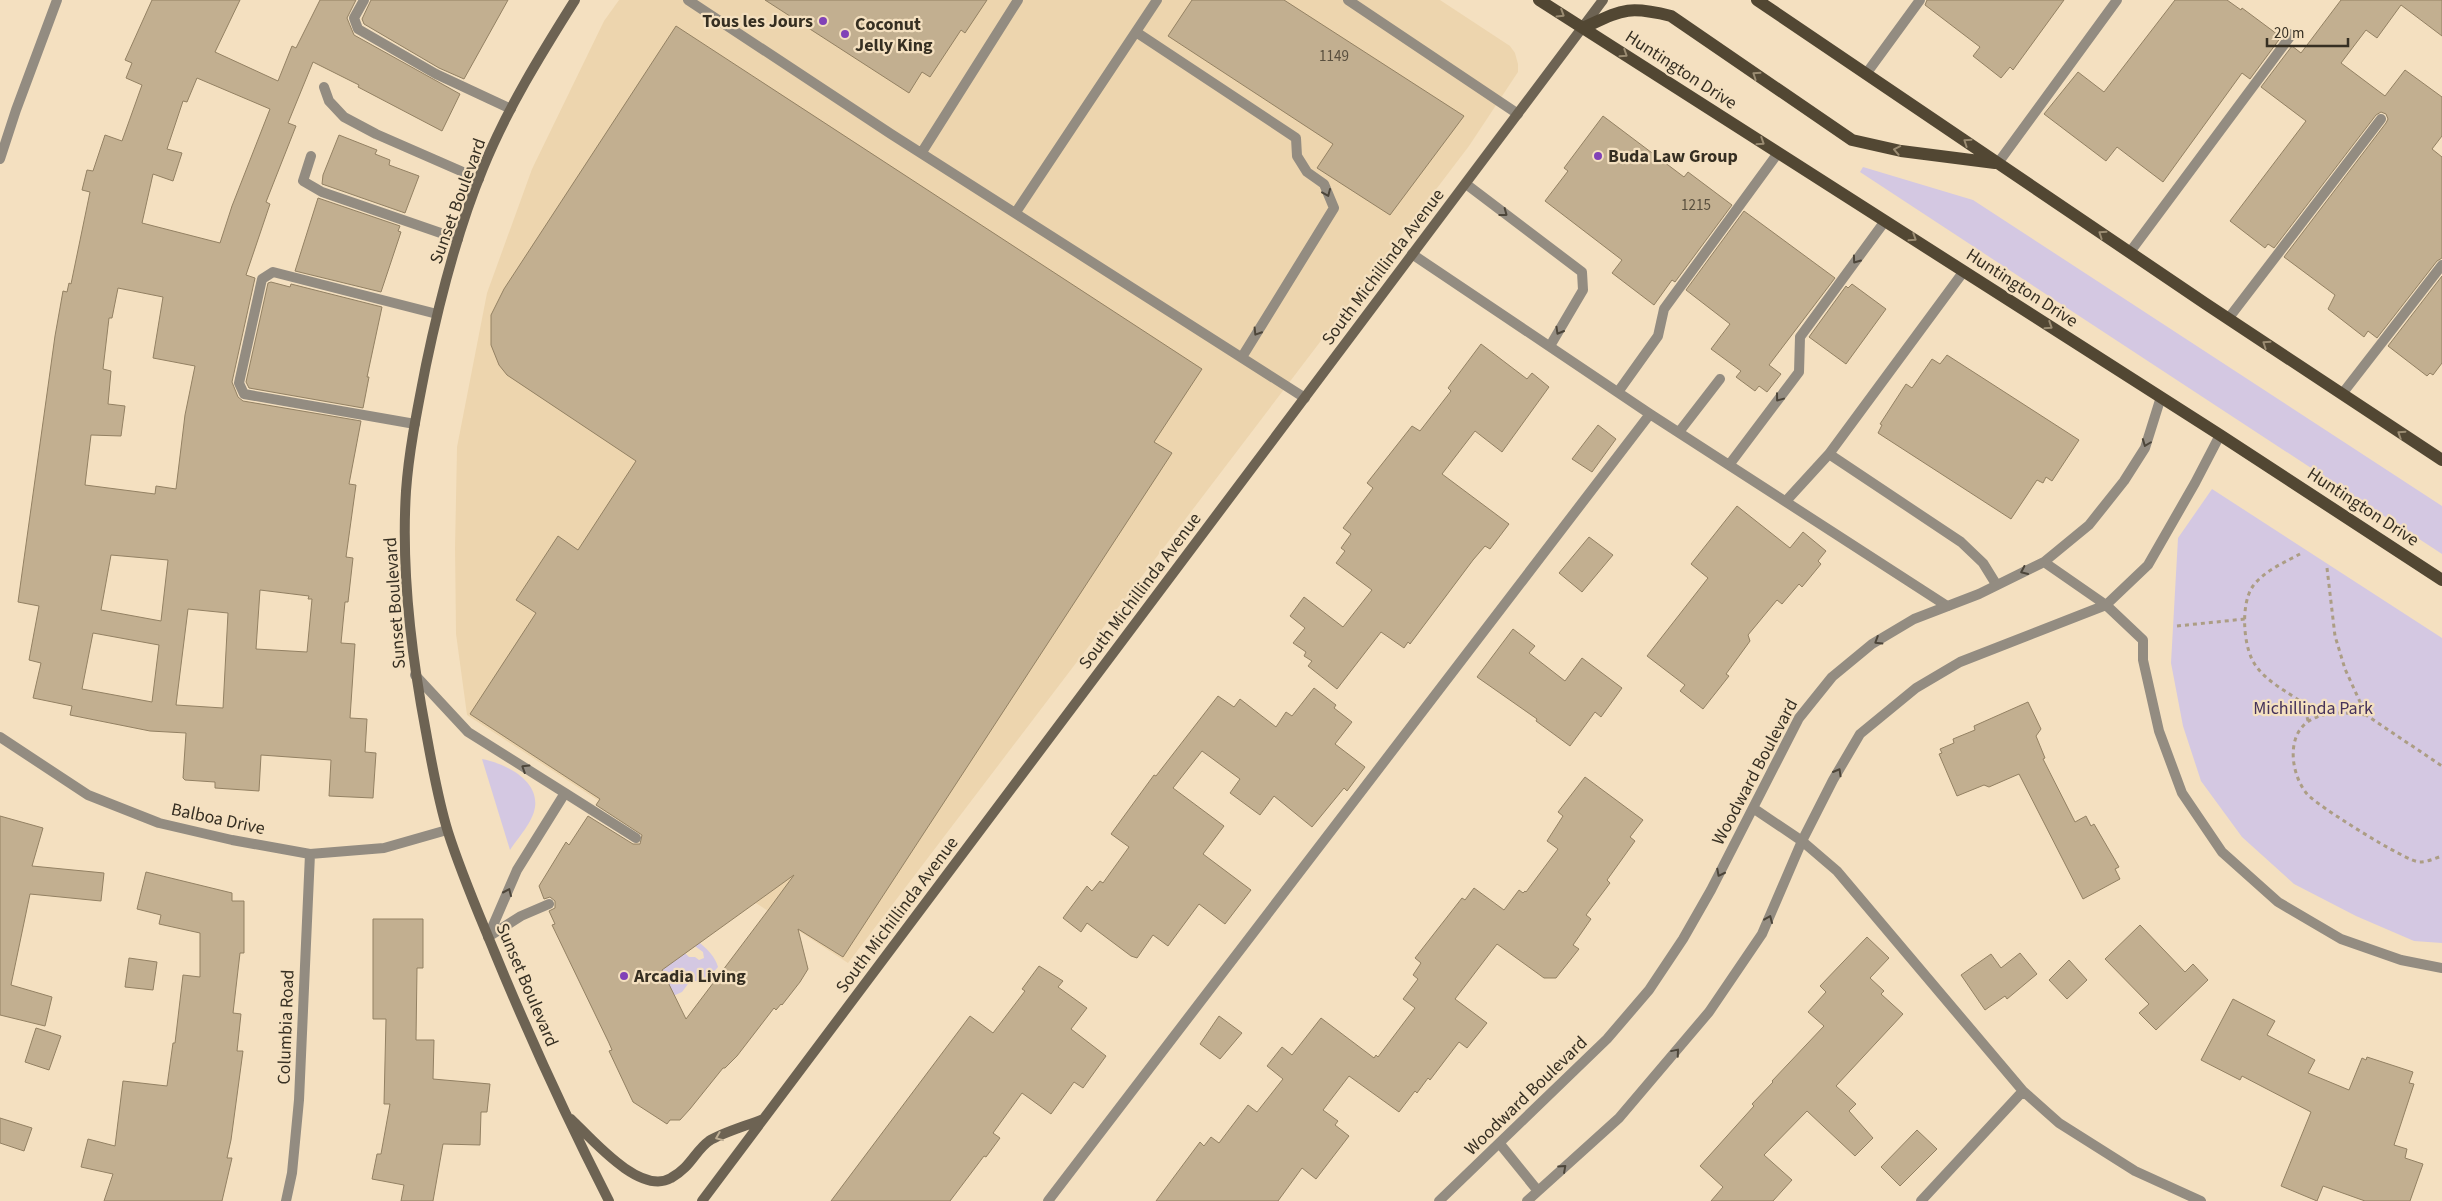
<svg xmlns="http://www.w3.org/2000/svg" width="2442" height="1201" font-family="'Source Sans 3',sans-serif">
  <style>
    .built { fill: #edd5ae }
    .green { fill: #d4c8e2; fill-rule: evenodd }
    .building { fill: #c2af90; stroke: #938163; fill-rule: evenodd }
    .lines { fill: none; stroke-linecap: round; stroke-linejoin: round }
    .path { stroke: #ac9d84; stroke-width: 3; stroke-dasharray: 4 4; stroke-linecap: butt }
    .service { stroke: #938c81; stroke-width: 10 }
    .minor { stroke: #938c81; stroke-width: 10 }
    .secondary { stroke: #6d6353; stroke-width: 10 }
    .primary { stroke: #524733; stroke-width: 12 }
    .oneway { stroke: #9b8c72 }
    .oneway2 { stroke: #4d463a }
    .oneway3 { stroke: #beae94 }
    .poi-dot { fill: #8142b7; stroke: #f4e0c0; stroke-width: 2 }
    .labels { text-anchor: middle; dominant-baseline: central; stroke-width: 4.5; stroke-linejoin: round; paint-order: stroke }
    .number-label { font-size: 15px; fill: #594f3e }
    .poi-label { font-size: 18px; font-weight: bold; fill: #362f22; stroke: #f4e0c0; text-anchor: start }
    .street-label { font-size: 18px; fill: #362f22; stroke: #f4e0c0 }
    .park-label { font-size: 18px; fill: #45325a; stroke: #f4e0c0 }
  </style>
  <rect width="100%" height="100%" fill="#f4e0c0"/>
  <path class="built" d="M 619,0 L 1440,0 L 1510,46 L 1515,53 L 1518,64 L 1518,72 L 1469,146 L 848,963 L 467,715 L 456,634 L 455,548 L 457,447 L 487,293 L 532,169 L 604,21 Z"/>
  <path class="green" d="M 1863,167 L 1973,200 L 2442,506 L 2442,554 L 1860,172 Z
    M 2212,489 L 2442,638 L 2442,943 L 2414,941 L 2356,916 L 2294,884 L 2242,837 L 2201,781 L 2183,726 L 2171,663 L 2178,538 Z
    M 482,759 C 503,763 539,779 535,807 C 533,822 518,838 510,850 Z
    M 627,883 L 633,886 L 638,895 L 641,894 L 656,906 L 660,905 L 667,913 L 664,916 C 680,929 714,948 718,967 L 704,983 L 691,980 L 682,992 L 673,996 L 668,992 L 664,982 L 667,981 L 655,955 L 653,956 L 648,941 L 641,938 L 642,934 L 637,930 L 631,910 L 627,907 L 620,894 ZM 674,937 L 684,938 L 703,952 L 704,958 L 699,960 L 695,957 L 689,957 L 685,953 L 679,958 L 671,956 L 666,950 L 667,942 Z"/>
  <path class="building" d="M 152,0 L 240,0 L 215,52 L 278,81 L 292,46 L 296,48 L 320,0 L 356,0 L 347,18 L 354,35 L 460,94 L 442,131 L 358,87 L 359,85 L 313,62 L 288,123 L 296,126 L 266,202 L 270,204 L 246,275 L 255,278 L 232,382 L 238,397 L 243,401 L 361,421 L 349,484 L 356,485 L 346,557 L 353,558 L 348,602 L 345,602 L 341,643 L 355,644 L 350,718 L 367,719 L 365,752 L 376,753 L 373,798 L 329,796 L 331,760 L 261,755 L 259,791 L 215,788 L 215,782 L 185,780 L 183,778 L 186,733 L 150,731 L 70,715 L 72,706 L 33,698 L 41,663 L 29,660 L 39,606 L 18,602 L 55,336 L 63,291 L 67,292 L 69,283 L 71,284 L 90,192 L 82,190 L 87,170 L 93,171 L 105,135 L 122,141 L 142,85 L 126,78 L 132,63 L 125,60 ZM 197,78 L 270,109 L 232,206 L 220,243 L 142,223 L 153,174 L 173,181 L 182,153 L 167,149 L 183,101 L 187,102 ZM 118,288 L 163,297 L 153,358 L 195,366 L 185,415 L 176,489 L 156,486 L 155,494 L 85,485 L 91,435 L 121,436 L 125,406 L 108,404 L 111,371 L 103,369 L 109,318 L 112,318 ZM 111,555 L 168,560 L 161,621 L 101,610 ZM 260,590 L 309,596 L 308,599 L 312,599 L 307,652 L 256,649 ZM 188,609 L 228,613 L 223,708 L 176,705 ZM 93,633 L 159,645 L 152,702 L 82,689 Z
    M 371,0 L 508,0 L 464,79 L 439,68 L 364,24 L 362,19 Z
    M 765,0 L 987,0 L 965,33 L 961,30 L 930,77 L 922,72 L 909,93 Z
    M 1192,0 L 1284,0 L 1464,116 L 1390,215 L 1317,168 L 1333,144 L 1168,36 Z
    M 1927,0 L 2064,0 L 2013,70 L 2010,67 L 2001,78 L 1973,56 L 1980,47 L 1925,5 Z
    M 2175,0 L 2227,0 L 2241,10 L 2242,8 L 2281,37 L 2250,79 L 2242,73 L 2163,182 L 2117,147 L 2106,161 L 2044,114 L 2078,72 L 2104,92 Z
    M 2341,0 L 2442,0 L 2442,36 L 2401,5 L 2377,38 L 2366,30 L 2341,63 L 2385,96 L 2405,70 L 2442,97 L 2442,136 L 2432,149 L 2442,157 L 2442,258 L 2437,261 L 2377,338 L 2368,331 L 2364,337 L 2328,309 L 2335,295 L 2284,257 L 2386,123 L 2388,119 L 2386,114 L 2381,112 L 2376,115 L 2274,248 L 2268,244 L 2265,248 L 2230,221 L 2306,121 L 2261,87 L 2292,46 L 2301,53 Z
    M 676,26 L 1202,369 L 1154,442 L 1172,453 L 843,957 L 798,929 L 808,969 L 800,982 L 782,1005 L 781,1004 L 776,1010 L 774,1008 L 737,1056 L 725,1068 L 723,1068 L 690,1109 L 680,1120 L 670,1120 L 667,1124 L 633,1102 L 609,1051 L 612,1050 L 609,1043 L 552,925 L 555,924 L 549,911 L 555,908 L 555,901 L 550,897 L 544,899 L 539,886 L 566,842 L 569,845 L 588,816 L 633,844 L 640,844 L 642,835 L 596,805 L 600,799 L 470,714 L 536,613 L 516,600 L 558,536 L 578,550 L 636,461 L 507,375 L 499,365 L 491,345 L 491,315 L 504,289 ZM 794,875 L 769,909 L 686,1019 L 662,970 Z
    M 1603,116 L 1684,177 L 1688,172 L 1732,205 L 1675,282 L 1672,280 L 1654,305 L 1612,273 L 1622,260 L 1545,201 L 1568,171 L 1564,168 Z
    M 339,135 L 377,150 L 375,154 L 390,160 L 389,165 L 419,176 L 405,213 L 322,184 L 323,175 Z
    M 318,198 L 400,226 L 398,231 L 401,232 L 381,292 L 295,271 Z
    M 1744,211 L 1835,278 L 1769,365 L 1781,374 L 1767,392 L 1759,386 L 1755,391 L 1736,377 L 1741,371 L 1711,349 L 1730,324 L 1686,290 Z
    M 2442,276 L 2442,363 L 2433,375 L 2430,373 L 2427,376 L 2388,346 Z
    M 271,282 L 290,287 L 291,284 L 382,307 L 367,377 L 369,377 L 363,408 L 249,388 L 246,382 L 268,283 Z
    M 1852,284 L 1886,309 L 1846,364 L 1809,337 L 1846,286 L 1848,288 Z
    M 1481,344 L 1527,379 L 1532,373 L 1549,387 L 1502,452 L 1475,431 L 1442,474 L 1509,524 L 1490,549 L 1485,546 L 1473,560 L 1410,644 L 1408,642 L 1404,648 L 1381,632 L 1337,689 L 1308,666 L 1312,661 L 1304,656 L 1306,652 L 1293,643 L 1305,628 L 1290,616 L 1304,597 L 1343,627 L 1372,590 L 1336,563 L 1345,551 L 1341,548 L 1351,534 L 1343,528 L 1373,488 L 1367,483 L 1412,426 L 1420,431 L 1451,391 L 1448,388 Z
    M 1947,355 L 2079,440 L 2052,481 L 2046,477 L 2043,483 L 2037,480 L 2011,519 L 1878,433 L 1882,425 L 1880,424 L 1906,384 L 1912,388 L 1932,359 L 1940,364 Z
    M 1598,425 L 1616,439 L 1592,472 L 1572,459 Z
    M 1737,506 L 1790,548 L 1803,532 L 1826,551 L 1818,561 L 1821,564 L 1802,587 L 1799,584 L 1782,604 L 1777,600 L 1748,635 L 1750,641 L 1726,674 L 1729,676 L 1703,709 L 1680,691 L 1685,685 L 1647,656 L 1708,578 L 1691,564 Z
    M 1589,537 L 1613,555 L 1582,592 L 1559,573 Z
    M 1513,629 L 1535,646 L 1529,653 L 1565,681 L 1582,658 L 1622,688 L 1601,717 L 1595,712 L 1570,746 L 1536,721 L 1537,719 L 1477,677 Z
    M 1314,688 L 1336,705 L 1334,708 L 1352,722 L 1335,744 L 1365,767 L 1347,791 L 1344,788 L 1312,827 L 1274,796 L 1260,815 L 1230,793 L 1240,779 L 1202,751 L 1173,788 L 1224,826 L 1203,854 L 1251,890 L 1225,924 L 1199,904 L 1168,946 L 1153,935 L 1137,958 L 1131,956 L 1087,923 L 1081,932 L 1063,918 L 1087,886 L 1092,891 L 1100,881 L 1103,883 L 1129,847 L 1111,834 L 1154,775 L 1156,776 L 1218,696 L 1234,707 L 1240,699 L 1276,727 L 1286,712 L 1292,716 Z
    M 2028,702 L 2041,729 L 2036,736 L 2045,758 L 2043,759 L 2075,822 L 2086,816 L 2091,826 L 2094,824 L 2119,867 L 2115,869 L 2120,879 L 2083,899 L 2019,774 L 1989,787 L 1984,785 L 1957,796 L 1939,754 L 1942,753 L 1940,749 L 1954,743 L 1953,739 L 1975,730 L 1974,726 Z
    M 1585,777 L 1643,820 L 1630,837 L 1635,841 L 1607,880 L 1610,883 L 1586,915 L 1591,919 L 1573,945 L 1579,949 L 1556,978 L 1544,978 L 1497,944 L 1455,999 L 1487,1023 L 1467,1048 L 1459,1042 L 1430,1080 L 1428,1078 L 1417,1093 L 1415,1091 L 1399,1112 L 1349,1076 L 1323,1110 L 1338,1121 L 1335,1125 L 1349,1136 L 1316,1179 L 1302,1168 L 1278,1201 L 1156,1201 L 1200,1142 L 1204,1146 L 1211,1137 L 1219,1143 L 1248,1105 L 1257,1112 L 1283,1079 L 1267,1066 L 1282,1047 L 1292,1055 L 1321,1018 L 1374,1058 L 1376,1055 L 1378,1057 L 1415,1008 L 1403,999 L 1418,979 L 1413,975 L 1421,963 L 1415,958 L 1462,898 L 1465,900 L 1474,888 L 1504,910 L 1519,890 L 1523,893 L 1525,891 L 1526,892 L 1558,849 L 1547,841 L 1563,816 L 1558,812 Z
    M 0,816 L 43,828 L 32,866 L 104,873 L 101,901 L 30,894 L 11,985 L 52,997 L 45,1026 L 0,1015 Z
    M 146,872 L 232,893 L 232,901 L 244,901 L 244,953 L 240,953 L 233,1013 L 241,1014 L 237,1051 L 243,1051 L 231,1140 L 227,1158 L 232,1158 L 222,1201 L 104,1201 L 113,1174 L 81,1167 L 88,1139 L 115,1146 L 123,1081 L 167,1086 L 173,1043 L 175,1043 L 183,975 L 200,977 L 200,933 L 159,924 L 161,915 L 137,909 Z
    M 373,919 L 423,919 L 423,968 L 417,968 L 416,1040 L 434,1040 L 433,1079 L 490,1084 L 487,1112 L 481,1112 L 480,1145 L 443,1144 L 433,1201 L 401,1201 L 404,1185 L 372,1179 L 377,1154 L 381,1154 L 390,1104 L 384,1104 L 386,1019 L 373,1019 Z
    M 2140,925 L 2185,972 L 2193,964 L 2208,980 L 2156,1030 L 2139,1013 L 2149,1004 L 2105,959 Z
    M 1867,937 L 1889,958 L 1870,978 L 1884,991 L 1881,994 L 1903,1014 L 1836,1086 L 1856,1104 L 1849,1111 L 1873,1138 L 1855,1156 L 1807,1111 L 1764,1155 L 1792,1180 L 1773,1201 L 1711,1201 L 1723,1187 L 1700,1166 L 1754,1106 L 1752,1104 L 1773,1082 L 1772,1081 L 1824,1026 L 1808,1012 L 1826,992 L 1820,986 Z
    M 2020,953 L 2037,974 L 2007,999 L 2005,996 L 1985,1010 L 1961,975 L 1991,954 L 2001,968 Z
    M 129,958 L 157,962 L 153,990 L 125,987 Z
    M 2069,960 L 2087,980 L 2067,999 L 2049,980 Z
    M 1039,966 L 1063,981 L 1058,987 L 1087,1008 L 1071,1029 L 1106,1056 L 1083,1088 L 1074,1082 L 1051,1114 L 1022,1093 L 993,1133 L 1000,1138 L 986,1157 L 984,1156 L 950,1201 L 831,1201 L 970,1016 L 993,1033 L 1025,991 L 1022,989 Z
    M 2233,999 L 2275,1021 L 2267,1035 L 2315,1060 L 2308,1073 L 2349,1090 L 2362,1058 L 2366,1060 L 2367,1057 L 2413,1072 L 2409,1083 L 2414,1084 L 2394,1145 L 2407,1149 L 2405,1158 L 2423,1164 L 2410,1201 L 2365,1201 L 2323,1186 L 2317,1201 L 2281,1186 L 2311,1112 L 2242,1076 L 2240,1080 L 2201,1060 Z
    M 1219,1016 L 1242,1033 L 1220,1059 L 1200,1044 Z
    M 36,1028 L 61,1036 L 49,1070 L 25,1062 Z
    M 0,1118 L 32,1128 L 24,1151 L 0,1143 Z
    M 1917,1130 L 1937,1149 L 1900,1186 L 1881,1167 Z"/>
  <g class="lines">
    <path class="path" d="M 2300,554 C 2285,562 2264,571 2253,586 C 2240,604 2243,649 2256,666 C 2267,682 2288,692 2304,704 L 2308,721
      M 2327,568 L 2335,636 L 2345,669 L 2366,715 L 2442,766
      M 2177,626 L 2245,619
      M 2366,715 C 2350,713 2332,711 2317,717 C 2285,728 2289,772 2307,794 C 2316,805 2408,863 2420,862 C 2427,862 2436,858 2442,856"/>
    <path class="service" d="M 364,0 L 354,18 L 358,29 L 436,74 L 511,109
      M 688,0 L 891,134 L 1305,398
      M 1348,0 L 1518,114
      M 1136,32 L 1296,138 L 1297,156 L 1307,172 L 1324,184 L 1334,208 L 1242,357
      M 1866,74 L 1920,0
      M 324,87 L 329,101 L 344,117 L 376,134 L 479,179
      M 922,152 L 1018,0
      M 311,156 L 303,181 L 322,192 L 458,239
      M 1998,163 L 2117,0
      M 1466,184 L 1582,272 L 1583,290 L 1550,346
      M 1016,212 L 1157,0
      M 2130,252 L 2292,34
      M 1412,254 L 1650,414 L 1947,606
      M 1964,271 L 1829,454 L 1961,542 L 1983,563 L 1996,584
      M 2228,319 L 2381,119
      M 1618,392 L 1658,336 L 1664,309 L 1778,153
      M 2342,394 L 2442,265
      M 415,424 L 244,394 L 239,383 L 262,279 L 273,272 L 437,314
      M 1679,432 L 1720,379
      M 1729,465 L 1799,372 L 1800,337 L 1885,221
      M 1786,501 L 1829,454
      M 415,675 L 468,732 L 565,793 L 517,870 L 488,937
      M 565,793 L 636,838
      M 1802,841 L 1837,871 L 2023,1091 L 2059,1123 L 2135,1171 L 2201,1201
      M 488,937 L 521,916 L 549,904
      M 1048,1201 L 1650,414
      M 1921,1201 L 2023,1091"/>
    <path class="minor" d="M 0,159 L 16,110 L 57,0
      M 2044,562 L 2106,605 L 2143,640 L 2143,660 L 2159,731 L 2182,793 L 2222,852 L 2278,902 L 2341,939 L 2401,960 L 2442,968
      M 0,737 L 88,795 L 159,823 L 232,840 L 310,854 L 384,848 L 447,830
      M 1753,808 L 1802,841
      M 1500,1144 L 1538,1191
      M 286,1201 L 292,1173 L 299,1100 L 310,854
      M 1439,1201 L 1607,1039 L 1649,990 L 1683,939 L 1711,890 L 1799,718 L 1832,677 L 1872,644 L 1914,619 L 1979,594 L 2044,562 L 2089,525 L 2124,481 L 2145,448 L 2161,397
      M 1527,1201 L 1619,1118 L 1709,1012 L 1762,934 L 1802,841 L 1833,780 L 1860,734 L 1916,688 L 1960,662 L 2106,605 L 2148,565 L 2195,483 L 2220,435"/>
    <path class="secondary" d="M 575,0 C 541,54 507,109 483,168 C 457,231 440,298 426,365 C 418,406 409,449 406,491 C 401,571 411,653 426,732 C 432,765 438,800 448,832 C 461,873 478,912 494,951 C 529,1036 567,1119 609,1201
      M 571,1119 C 591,1138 640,1196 671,1178 C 691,1167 695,1151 709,1141 C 721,1133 749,1125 763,1119
      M 702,1201 L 1603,0"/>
    <path class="primary" d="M 1539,0 L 2220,435 L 2442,580
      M 1757,0 L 2206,304 L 2442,460
      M 1583,28 C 1622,10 1627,5 1671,16 L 1852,140 L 1901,151 L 1995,163"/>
  </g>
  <defs><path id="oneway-chevron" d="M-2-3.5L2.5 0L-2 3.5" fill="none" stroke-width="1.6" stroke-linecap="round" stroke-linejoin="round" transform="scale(1.25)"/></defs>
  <g class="oneway">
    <use href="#oneway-chevron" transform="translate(1561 14) rotate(32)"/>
    <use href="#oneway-chevron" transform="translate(1624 54) rotate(33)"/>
    <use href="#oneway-chevron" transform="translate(1756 75) rotate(-146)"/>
    <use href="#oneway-chevron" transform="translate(1761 142) rotate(33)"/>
    <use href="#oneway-chevron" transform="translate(1967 142) rotate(-146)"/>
    <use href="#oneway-chevron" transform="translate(1897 150) rotate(-169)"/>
    <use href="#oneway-chevron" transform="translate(2102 234) rotate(-146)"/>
    <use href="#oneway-chevron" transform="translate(1913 238) rotate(33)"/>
    <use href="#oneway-chevron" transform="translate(2049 326) rotate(33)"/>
    <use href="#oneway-chevron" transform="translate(2266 344) rotate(-146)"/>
    <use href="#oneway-chevron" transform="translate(2401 434) rotate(-147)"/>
  </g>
  <g class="oneway2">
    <use href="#oneway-chevron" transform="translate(1327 193) rotate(67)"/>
    <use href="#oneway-chevron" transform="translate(1504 213) rotate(37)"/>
    <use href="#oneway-chevron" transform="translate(1856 260) rotate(126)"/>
    <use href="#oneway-chevron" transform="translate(1559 331) rotate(120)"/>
    <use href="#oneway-chevron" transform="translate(1257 332) rotate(122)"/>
    <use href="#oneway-chevron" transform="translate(1779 398) rotate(127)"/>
    <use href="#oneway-chevron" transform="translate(2146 443) rotate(111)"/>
    <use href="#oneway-chevron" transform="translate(2024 571) rotate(155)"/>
    <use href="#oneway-chevron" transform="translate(1878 641) rotate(148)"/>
    <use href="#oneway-chevron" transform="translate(525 768) rotate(-148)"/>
    <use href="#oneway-chevron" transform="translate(1838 772) rotate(-60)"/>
    <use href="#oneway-chevron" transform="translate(1720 873) rotate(117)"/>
    <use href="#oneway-chevron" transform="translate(508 892) rotate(-66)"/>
    <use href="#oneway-chevron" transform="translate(1769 919) rotate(-67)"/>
    <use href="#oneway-chevron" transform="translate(1676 1052) rotate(-50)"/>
    <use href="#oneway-chevron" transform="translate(1563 1168) rotate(-42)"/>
  </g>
  <use class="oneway3" href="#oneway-chevron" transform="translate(719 1137) rotate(158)"/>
  <g class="poi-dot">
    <circle cx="823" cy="21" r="5"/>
    <circle cx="845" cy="34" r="5"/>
    <circle cx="1598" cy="156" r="5"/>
    <circle cx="624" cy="976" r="5"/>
  </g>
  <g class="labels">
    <g class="number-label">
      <text x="1334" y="56">1149</text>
      <text x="1696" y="205">1215</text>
    </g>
    <g class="poi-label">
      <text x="813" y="21" text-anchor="end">Tous les Jours</text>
      <text x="855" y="24">Coconut<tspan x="855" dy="21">Jelly King</tspan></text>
      <text x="1608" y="156">Buda Law Group</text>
      <text x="634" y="976">Arcadia Living</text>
    </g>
    <g class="street-label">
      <text transform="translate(1681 70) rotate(33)">Huntington Drive</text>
      <text transform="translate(458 201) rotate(-70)">Sunset Boulevard</text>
      <text transform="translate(1383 267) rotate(-53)">South Michillinda Avenue</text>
      <text transform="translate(2022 288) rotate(33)">Huntington Drive</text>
      <text transform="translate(2363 507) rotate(33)">Huntington Drive</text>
      <text transform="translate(1140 591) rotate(-53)">South Michillinda Avenue</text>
      <text transform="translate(395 603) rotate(-94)">Sunset Boulevard</text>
      <text transform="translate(1755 772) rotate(-62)">Woodward Boulevard</text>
      <text transform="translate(218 819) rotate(12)">Balboa Drive</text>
      <text transform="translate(897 915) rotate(-53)">South Michillinda Avenue</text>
      <text transform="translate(527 985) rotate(67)">Sunset Boulevard</text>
      <text transform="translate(286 1027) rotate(-88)">Columbia Road</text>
      <text transform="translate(1526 1096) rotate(-44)">Woodward Boulevard</text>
    </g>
    <g class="park-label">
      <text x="2313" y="708">Michillinda Park</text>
    </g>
  </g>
  <path d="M2267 38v8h81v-8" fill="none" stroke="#362f22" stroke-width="2.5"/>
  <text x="2274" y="38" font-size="15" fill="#362f22" stroke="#f4e0c0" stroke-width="4" paint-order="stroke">20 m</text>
</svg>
